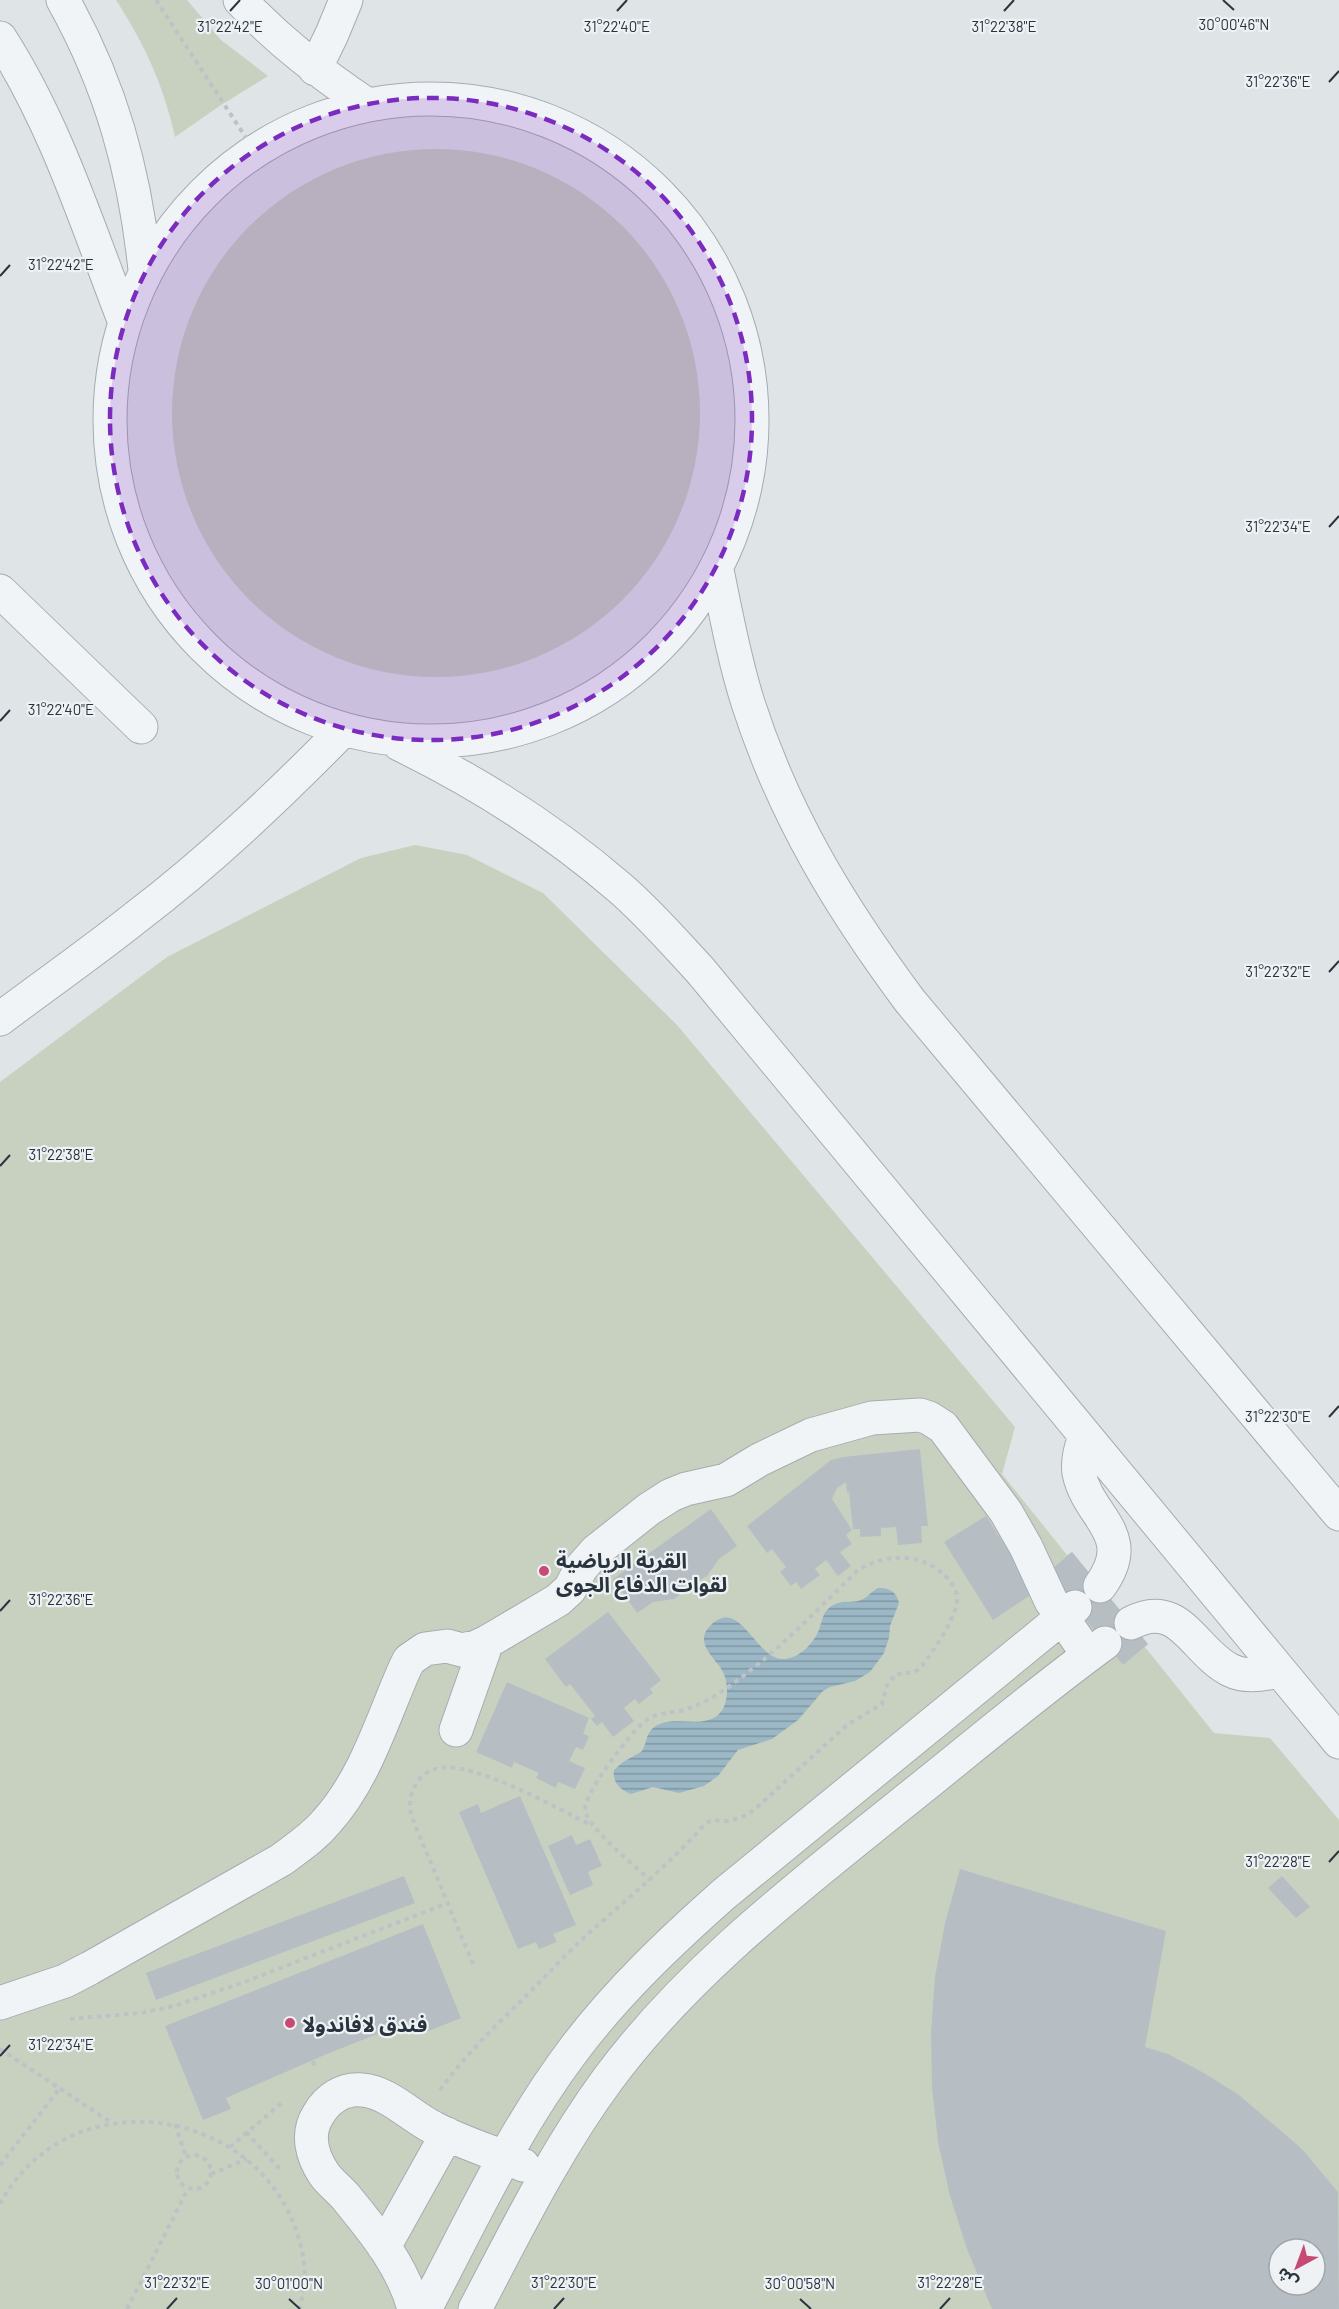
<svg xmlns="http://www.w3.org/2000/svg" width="1339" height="2309" font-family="Barlow,'Noto Sans Arabic',sans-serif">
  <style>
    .green { fill: #c8d1c0; fill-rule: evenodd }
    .water { fill: url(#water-rules) }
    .building { fill: #b6bec4; fill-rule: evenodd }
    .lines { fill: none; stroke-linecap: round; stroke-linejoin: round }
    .minor-casing { stroke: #a5acb1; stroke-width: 35 }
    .path { stroke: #bdc2c6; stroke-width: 4; stroke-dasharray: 4.5 4.5; stroke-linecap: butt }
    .minor { stroke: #f1f4f6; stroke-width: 33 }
    .marked { fill: #7b2cbf; fill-opacity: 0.2; stroke: #7b2cbf; stroke-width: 4.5; stroke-dasharray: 12 8; stroke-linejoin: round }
    .ticks { fill: none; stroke: #29343e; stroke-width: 2 }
    .poi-dot { fill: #c74a73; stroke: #eef2f5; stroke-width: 2 }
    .labels { text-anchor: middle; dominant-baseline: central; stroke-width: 4.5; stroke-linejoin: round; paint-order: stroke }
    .poi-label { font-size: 21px; font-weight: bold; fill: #29343e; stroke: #eef2f5; text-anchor: start }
    .ticks-label { font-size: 15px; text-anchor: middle; fill: #29343e; stroke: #eef2f5; stroke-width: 4.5; stroke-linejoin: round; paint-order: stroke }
  </style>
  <defs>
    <pattern id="water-rules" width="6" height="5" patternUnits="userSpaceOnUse" patternTransform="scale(1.5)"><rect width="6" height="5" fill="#9cb8c6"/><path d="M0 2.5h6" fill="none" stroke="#7f96a2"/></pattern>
  </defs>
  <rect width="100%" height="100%" fill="#dfe4e7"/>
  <path class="green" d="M 116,0 L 187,0 L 221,40 L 268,76 L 221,105 L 175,137 C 164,86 144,43 116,0 Z
    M172 413a264 264 0 1 1 528 0a264 264 0 1 1-528 0Z
    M 415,845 L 467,855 L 543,893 L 677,1025 L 1015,1427 L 1002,1474 L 1067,1555 L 1072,1552 L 1148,1644 L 1145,1647 L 1214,1733 L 1270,1738 L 1339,1820 L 1339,2309 L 0,2309 L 0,1082 L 167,957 L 361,858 ZM 1279,2249 L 1315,2249 L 1315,2285 L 1279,2285 Z"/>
  <path class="water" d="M 878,1588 C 889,1587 897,1592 899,1603 L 890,1626 L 889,1638 L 884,1653 L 870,1672 L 855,1681 L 830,1687 L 823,1691 L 798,1720 L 772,1739 L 738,1750 L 718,1776 L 704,1786 L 679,1793 L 653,1787 L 631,1794 C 620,1790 612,1782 614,1770 L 623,1762 L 641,1752 C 647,1745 645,1735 653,1728 C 672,1713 700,1730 718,1715 C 729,1706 729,1683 723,1672 C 717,1659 692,1643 711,1625 C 741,1596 756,1661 784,1659 C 799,1658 812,1645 818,1632 C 822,1623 822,1614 829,1608 C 840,1598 852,1605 863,1599 C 869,1596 872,1591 878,1588 Z"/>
  <path class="building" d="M 920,1449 L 928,1526 L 921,1526 L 922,1543 L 898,1545 L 896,1527 L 881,1528 L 881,1536 L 860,1537 L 860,1529 L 853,1529 L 849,1492 L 847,1493 L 846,1482 L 837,1488 L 832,1499 L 852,1530 L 846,1535 L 852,1544 L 840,1552 L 851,1566 L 838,1576 L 826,1560 L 815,1569 L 820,1575 L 801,1589 L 796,1582 L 791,1586 L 780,1572 L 786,1567 L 772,1549 L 767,1553 L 747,1526 L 831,1460 L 843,1457 Z
    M 711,1509 L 737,1546 L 719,1559 L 707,1576 L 698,1581 L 689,1581 L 684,1583 L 683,1591 L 675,1599 L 653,1602 L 637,1613 L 613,1579 Z
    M 986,1516 L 1035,1592 L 993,1620 L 944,1542 Z
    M 1072,1552 L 1148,1644 L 1123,1665 L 1047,1573 Z
    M 608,1612 L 661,1680 L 650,1689 L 653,1693 L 639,1704 L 635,1699 L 624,1708 L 634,1721 L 613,1737 L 602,1722 L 597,1726 L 591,1719 L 595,1716 L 570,1684 L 566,1687 L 545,1659 Z
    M 507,1682 L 589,1718 L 583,1734 L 589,1736 L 583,1750 L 576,1747 L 569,1761 L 585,1768 L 575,1789 L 558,1782 L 556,1788 L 536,1778 L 539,1773 L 514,1762 L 512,1768 L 476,1752 Z
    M 520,1796 L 576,1925 L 553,1934 L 557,1942 L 539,1949 L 536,1942 L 518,1949 L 459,1812 L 478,1804 L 481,1813 Z
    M 572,1835 L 576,1845 L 590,1839 L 602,1866 L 588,1872 L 593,1885 L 570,1895 L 548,1846 Z
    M 960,1869 L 1166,1931 L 1145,2047 L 1168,2054 L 1204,2073 L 1239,2095 L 1302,2149 L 1338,2192 L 1339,2309 L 992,2309 L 967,2249 L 950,2196 L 938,2142 L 932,2087 L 931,2032 L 935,1977 L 945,1923 ZM 1279,2249 L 1315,2249 L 1315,2285 L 1279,2285 Z
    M 404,1876 L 415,1903 L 156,2000 L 146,1973 Z
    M 1282,1876 L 1310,1907 L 1296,1918 L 1268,1888 Z
    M 423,1924 L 461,2018 L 421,2034 L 415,2019 L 327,2054 L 226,2098 L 231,2109 L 203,2120 L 165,2026 Z"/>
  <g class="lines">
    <g class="minor-casing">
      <path id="minor" d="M 63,0 C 111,86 135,172 145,270
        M 240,0 C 280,42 319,72 366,104
        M 0,38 C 56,125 87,225 124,320
        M 315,69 L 332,34 L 346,0
        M110 420a321 321 0 1 1 642 0a321 321 0 1 1-642 0Z
        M 717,570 C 726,614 734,659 748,703 C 784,815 840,907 910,1001 L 1339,1514
        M 0,591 L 141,727
        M 399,744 C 479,783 553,830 620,888 C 649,913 674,942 700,970 L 1339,1742
        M 0,1019 C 45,985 91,953 135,918 C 210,861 278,796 344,729
        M 1085,1436 C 1081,1448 1077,1460 1079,1473 C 1088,1518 1138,1534 1100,1586
        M 1131,1623 C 1180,1597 1194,1652 1230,1670 C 1246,1678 1263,1674 1280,1671
        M 456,1730 L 487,1642
        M 0,2003 L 65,1981 L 90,1968 L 281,1860 C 297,1848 314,1837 327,1821 C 365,1779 382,1720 405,1668 L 409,1660 L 425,1649 L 447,1646 L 462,1650 L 476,1647 L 487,1642 L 558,1600 L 570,1589 L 581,1568 L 596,1551 L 649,1509 L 671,1495 L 686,1489 L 726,1480 L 759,1460 L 811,1435 L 872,1418 L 920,1415 L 929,1418 L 943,1427 L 1006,1512 L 1026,1547 L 1051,1601 L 1088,1655
        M 384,2247 L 447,2134
        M 414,2309 C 403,2267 376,2234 349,2201 C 342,2191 331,2184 324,2174 C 312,2156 306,2134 318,2115 C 327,2099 343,2088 362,2090 C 389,2092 411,2117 434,2128 C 462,2143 494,2152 523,2165
        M 425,2309 C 472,2220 514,2128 575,2048 C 618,1991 671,1941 724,1894 L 1075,1607
        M 475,2309 C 516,2231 555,2151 608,2079 C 688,1971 796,1889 900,1805 C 968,1751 1035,1694 1105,1643"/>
    </g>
    <path class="path" d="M 156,0 L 254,150
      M 473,1964 L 411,1815 C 409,1803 410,1793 417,1783 C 422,1775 429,1770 439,1768 C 477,1762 556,1808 591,1825
      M 70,2019 L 141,2013 L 174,2006 L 247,1981 L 448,1903
      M 0,2049 L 112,2123
      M 313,2061 L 315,2068
      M 440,2090 C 463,2058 492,2029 520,2002 C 546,1976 571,1948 599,1924 C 636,1892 673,1860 706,1823 C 713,1819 718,1821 726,1821 C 737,1820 746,1816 755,1809 L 847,1725 L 882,1704 L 887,1685 L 896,1674 L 915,1672 L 922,1666 C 933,1651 959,1615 957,1597 C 956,1588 950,1580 943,1574 C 919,1552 885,1554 858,1570 C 811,1616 766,1664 710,1699 C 702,1703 694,1707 685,1710 C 671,1713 657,1712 645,1721 C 631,1732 584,1793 585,1810 C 586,1826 636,1867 650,1880
      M 175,2124 L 186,2157
      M 246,2132 L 281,2170
      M 230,2147 L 284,2101
      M177 2172a17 17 0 1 1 34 0a17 17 0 1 1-34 0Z
      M 0,2165 L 60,2088
      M 211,2174 L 247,2159
      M 0,2204 C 74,2067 284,2111 304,2263 C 306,2278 302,2295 300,2309
      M 127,2309 L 188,2189"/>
    <use href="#minor" class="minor"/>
  </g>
  <path class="marked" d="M110 419a321 321 0 1 1 642 0a321 321 0 1 1-642 0Z"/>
  <path class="ticks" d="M 1223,0 L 1234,10M 230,11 L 240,0M 617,11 L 627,0M 1004,11 L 1014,0M 1329,82 L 1339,71M 0,276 L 10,265M 1329,527 L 1339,516M 0,721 L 10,710M 1329,972 L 1339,961M 0,1166 L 10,1155M 1329,1417 L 1339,1406M 0,1611 L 10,1600M 1329,1862 L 1339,1851M 0,2056 L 10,2045M 289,2299 L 300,2309M 800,2299 L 811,2309M 167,2309 L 177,2298M 554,2309 L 564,2298M 940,2309 L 950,2298"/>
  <g class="poi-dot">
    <circle cx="544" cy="1571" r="6"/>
    <circle cx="290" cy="2023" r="6"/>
  </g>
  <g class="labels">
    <g class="poi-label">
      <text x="556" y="1559">القرية الرياضية<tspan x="556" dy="24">لقوات الدفاع الجوى</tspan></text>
      <text x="302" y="2023">فندق لافاندولا</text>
    </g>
  </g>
  <g class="ticks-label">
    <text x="1234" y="30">30°00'46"N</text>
    <text x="230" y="32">31°22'42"E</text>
    <text x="617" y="32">31°22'40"E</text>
    <text x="1004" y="32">31°22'38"E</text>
    <text x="1278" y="87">31°22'36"E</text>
    <text x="61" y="270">31°22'42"E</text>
    <text x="1278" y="532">31°22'34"E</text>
    <text x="61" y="715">31°22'40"E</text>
    <text x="1278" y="977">31°22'32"E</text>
    <text x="61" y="1160">31°22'38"E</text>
    <text x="1278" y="1422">31°22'30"E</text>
    <text x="61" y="1605">31°22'36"E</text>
    <text x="1278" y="1867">31°22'28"E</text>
    <text x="61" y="2050">31°22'34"E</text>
    <text x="177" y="2288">31°22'32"E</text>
    <text x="564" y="2288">31°22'30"E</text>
    <text x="950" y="2288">31°22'28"E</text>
    <text x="289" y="2289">30°01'00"N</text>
    <text x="800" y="2289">30°00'58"N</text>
  </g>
  <g transform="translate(1297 2267) rotate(221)"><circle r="28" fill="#eef2f5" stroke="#9fa6ac" stroke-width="1.5"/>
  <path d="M0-4.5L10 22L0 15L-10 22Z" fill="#c74a73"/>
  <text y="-9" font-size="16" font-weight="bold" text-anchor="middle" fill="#29343e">ش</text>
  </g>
</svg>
